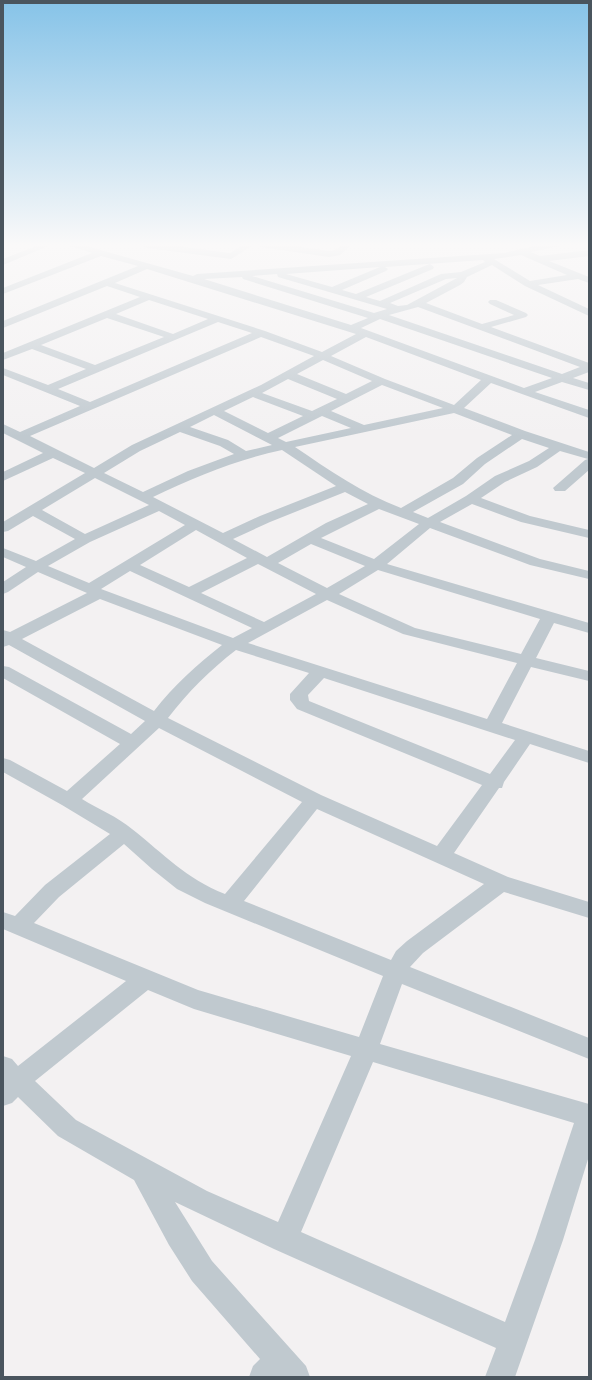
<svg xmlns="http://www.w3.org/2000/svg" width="592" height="1380" font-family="'PT Sans Narrow',sans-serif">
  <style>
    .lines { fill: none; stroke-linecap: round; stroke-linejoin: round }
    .minor { fill: #c0c9cf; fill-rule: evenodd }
  </style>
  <rect width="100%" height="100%" fill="#f3f1f2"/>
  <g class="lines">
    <path class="minor" d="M 41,244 L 53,244 L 3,265 L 3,259 Z
      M 64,244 L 79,244 L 193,276 L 197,274 L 504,253 L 544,244 L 560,244 L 559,246 L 531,252 L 540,256 L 589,250 L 589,256 L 549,261 L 589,277 L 589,283 L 578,279 L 538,285 L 589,309 L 589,316 L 525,286 L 492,265 L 467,277 L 464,282 L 460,285 L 426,303 L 482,324 L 514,315 L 490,304 L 488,302 L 490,300 L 496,300 L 526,313 L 528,315 L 526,317 L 491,327 L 589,363 L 589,372 L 573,378 L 589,383 L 589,390 L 562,382 L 535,392 L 589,410 L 589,418 L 491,383 L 464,408 L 525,431 L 589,452 L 589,470 L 565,491 L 555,491 L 553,488 L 585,460 L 588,459 L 560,451 L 537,467 L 505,482 L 481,498 L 530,516 L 589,530 L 589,538 L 521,522 L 472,504 L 440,522 L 540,559 L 589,571 L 589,579 L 530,565 L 430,528 L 387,564 L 589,623 L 589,633 L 554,623 L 536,658 L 589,671 L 589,681 L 531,667 L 502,723 L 589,751 L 589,763 L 530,744 L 504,782 L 502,788 L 499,788 L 454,853 L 508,877 L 589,902 L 589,918 L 504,892 L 423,953 L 410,967 L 589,1038 L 589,1059 L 402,984 L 380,1044 L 589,1104 L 589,1156 L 563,1240 L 515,1377 L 485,1377 L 496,1348 L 274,1249 L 175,1202 L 212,1261 L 306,1366 L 310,1377 L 249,1377 L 253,1366 L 260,1359 L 192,1281 L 169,1245 L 134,1180 L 58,1136 L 18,1097 L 12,1103 L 3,1106 L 3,1056 L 12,1059 L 18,1066 L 126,981 L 3,929 L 3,912 L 15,916 L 45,885 L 110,834 L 62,805 L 3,772 L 3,758 L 10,760 L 67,791 L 120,744 L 3,678 L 3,666 L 9,667 L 131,734 L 145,721 L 9,645 L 3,647 L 3,630 L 10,632 L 87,593 L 38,572 L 8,592 L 3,594 L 3,582 L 26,567 L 3,557 L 3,548 L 36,561 L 75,539 L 33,516 L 8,531 L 3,532 L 3,522 L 85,473 L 53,458 L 3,481 L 3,472 L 43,453 L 3,433 L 3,424 L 20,432 L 80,406 L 3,375 L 3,368 L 48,385 L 86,369 L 32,349 L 3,360 L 3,353 L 140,297 L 107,286 L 3,328 L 3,321 L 138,266 L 101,256 L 3,294 L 3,288 L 92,253 ZM 521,255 L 567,275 L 530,281 L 494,259 ZM 483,260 L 485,262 L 461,272 L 441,274 L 380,301 L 366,297 L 433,269 L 434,267 L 430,264 L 427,265 L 356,294 L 342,290 L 386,271 L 388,269 L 385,267 ZM 380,267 L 332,287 L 286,274 ZM 147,269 L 356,334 L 322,352 L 265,331 L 115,283 ZM 277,274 L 278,277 L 387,309 L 374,313 L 252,276 ZM 242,277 L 243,279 L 368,318 L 351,325 L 204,279 ZM 457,278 L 407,305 L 398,306 L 390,303 L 446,279 ZM 149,300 L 208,319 L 173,334 L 116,314 ZM 418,307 L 580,367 L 562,374 L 389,315 ZM 107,318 L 164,337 L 95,365 L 41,345 ZM 380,319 L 552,378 L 524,388 L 361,328 ZM 218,322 L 252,333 L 90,402 L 58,389 ZM 261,337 L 314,356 L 261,385 L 132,445 L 94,468 L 30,436 ZM 366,337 L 481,380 L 454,405 L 385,379 L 331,356 ZM 323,360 L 372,381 L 346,394 L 297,374 ZM 288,379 L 337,399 L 312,411 L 262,393 ZM 382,385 L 443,408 L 364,425 L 331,411 ZM 253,397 L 303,416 L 268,433 L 224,411 ZM 454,413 L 512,435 L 477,458 L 453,478 L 401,508 C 362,493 329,470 295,447 ZM 214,415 L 272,445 L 246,451 L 228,440 L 190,427 ZM 322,416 L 351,428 L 286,442 L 278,438 ZM 180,432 L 220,446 L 234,454 L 188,471 L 143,492 L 104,473 L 140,451 ZM 522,439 L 549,448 L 529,461 L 495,476 L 466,496 L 428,518 L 413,512 L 463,484 L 485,464 ZM 282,450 L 336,486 L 260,516 L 223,533 L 153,497 C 195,477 236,460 282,450 ZM 95,478 L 149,505 L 85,534 L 42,510 ZM 345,492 L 368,504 L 326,523 L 267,557 L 233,539 L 270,522 ZM 379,509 L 419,524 L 374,559 L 321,538 ZM 159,511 L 185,525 L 89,583 L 48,566 L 90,542 ZM 196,530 L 247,558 L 189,587 L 140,565 ZM 311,544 L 365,566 L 327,588 L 278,563 ZM 258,564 L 262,566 L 316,594 L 264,622 L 201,593 ZM 378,570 L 540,619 L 521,654 L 415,628 L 339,594 ZM 130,571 L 252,628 L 233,638 L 101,589 ZM 100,599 L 222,645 C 197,665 174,685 154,711 L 22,639 ZM 327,600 L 403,634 L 517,663 L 487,719 L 248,643 ZM 236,650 L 309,673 L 290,694 L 290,700 L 297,709 L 482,785 L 437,846 L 321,795 L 168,718 C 188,692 210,670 236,650 ZM 324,678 L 515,740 L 490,774 L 309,701 L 308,695 ZM 159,728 L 302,802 L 225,894 C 185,878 165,855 132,829 C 118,817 98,809 82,799 ZM 317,809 L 484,884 L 407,941 L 396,951 L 391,960 L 244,901 ZM 124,844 L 152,869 L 177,889 L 205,903 L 383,976 L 359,1037 L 198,990 L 34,923 L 59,897 ZM 148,990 L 194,1009 L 351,1056 L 278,1222 L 207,1191 L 76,1120 L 35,1081 ZM 373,1062 L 574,1123 L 535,1240 L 505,1322 L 301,1232 Z
      M 143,244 L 161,244 L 230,253 L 245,244 L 255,244 L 231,259 L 147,248 L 144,247 Z
      M 256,244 L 280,244 L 329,251 C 340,250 339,244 353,244 L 340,255 L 329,257 L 260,247 Z"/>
  </g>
  <linearGradient id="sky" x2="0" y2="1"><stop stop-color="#86c3e8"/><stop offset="0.56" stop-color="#faf9f9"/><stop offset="1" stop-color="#faf9f9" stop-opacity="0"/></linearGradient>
  <rect width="592" height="437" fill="url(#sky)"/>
  <rect width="592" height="1380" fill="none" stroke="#4a555e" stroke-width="8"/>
</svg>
